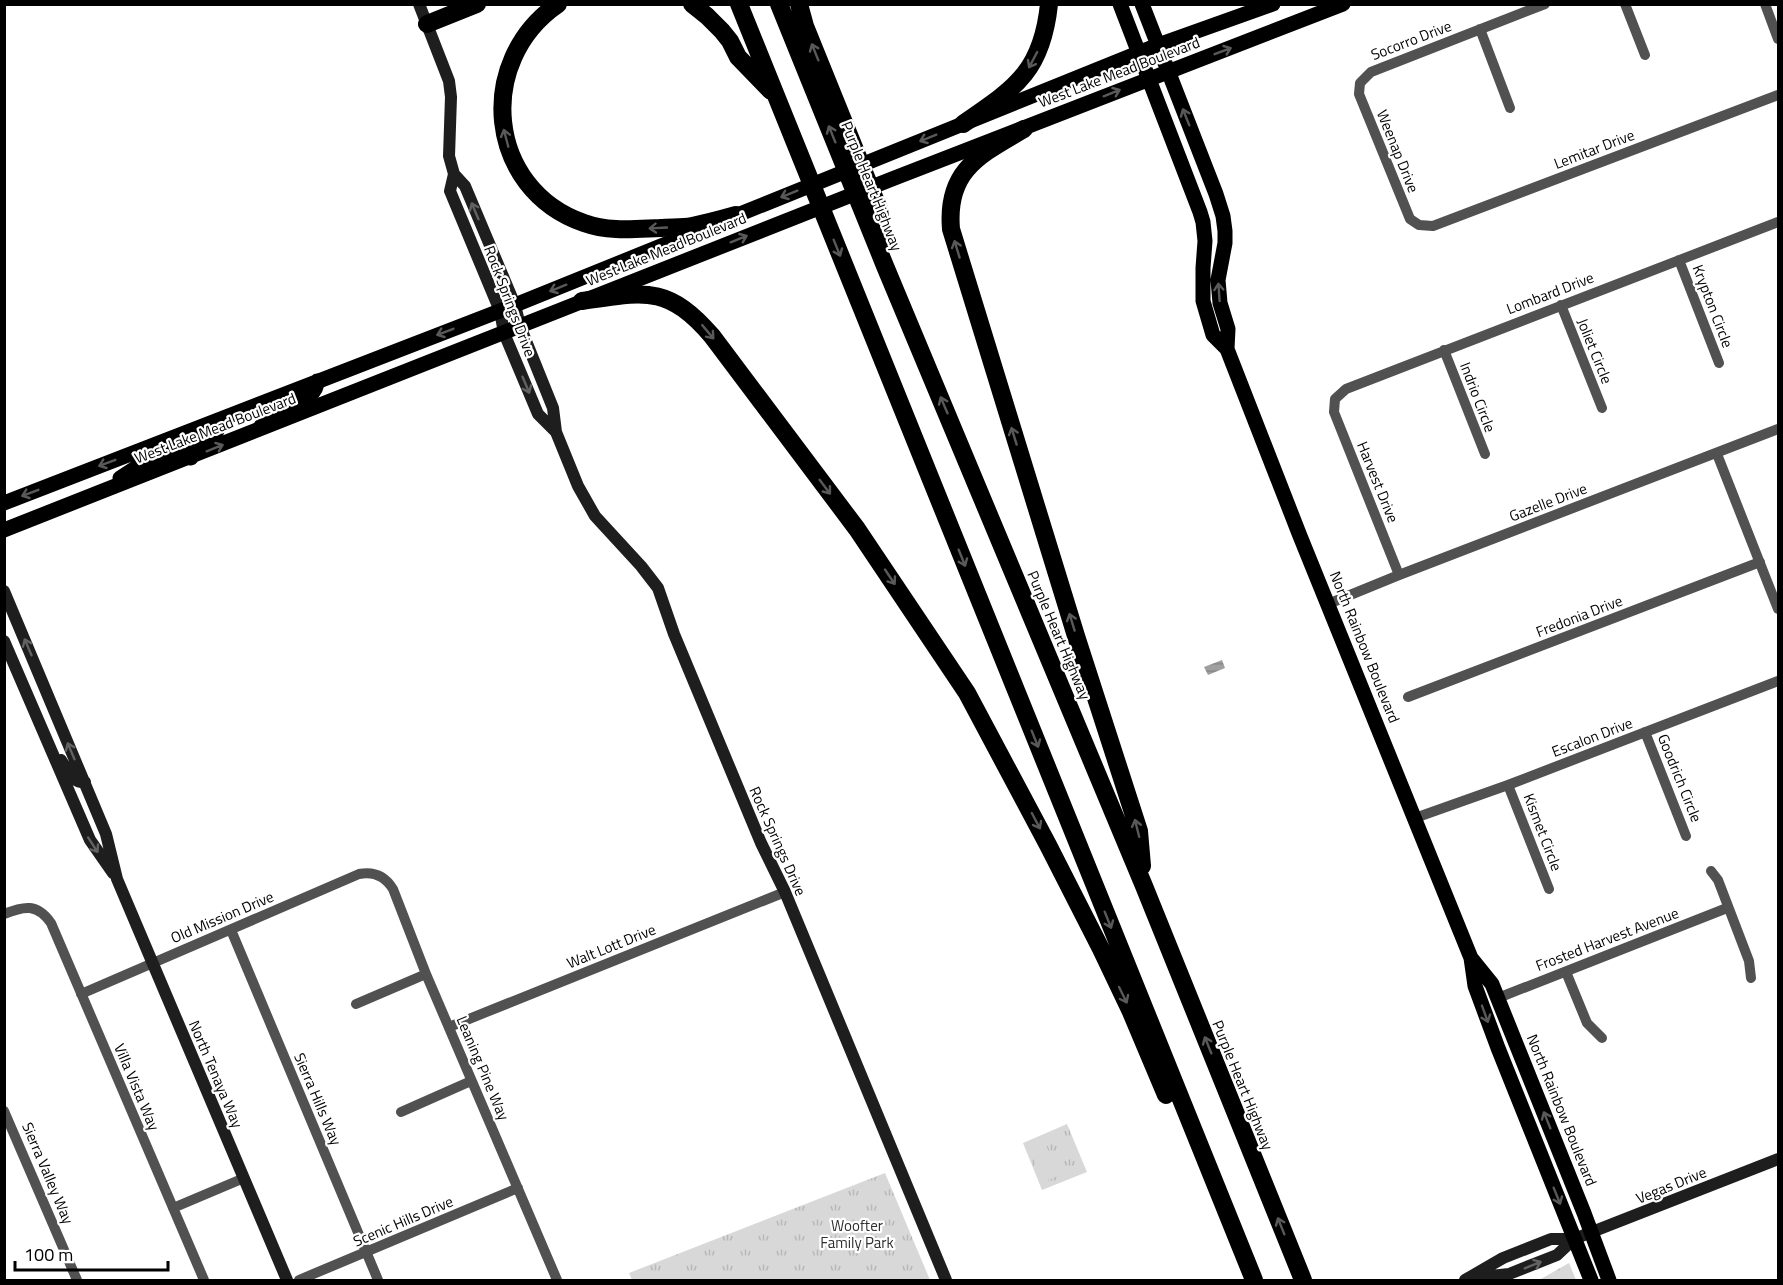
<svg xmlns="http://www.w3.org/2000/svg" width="1783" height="1285" font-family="'Titillium Web',sans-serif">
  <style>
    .park { fill: url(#park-tufts) }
    .garden { fill: #d8d8d8 }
    .water { fill: url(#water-rules) }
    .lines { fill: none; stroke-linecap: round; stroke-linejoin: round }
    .street { stroke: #515151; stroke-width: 10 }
    .secondary { stroke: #1e1e1e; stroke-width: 12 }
    .primary { stroke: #000; stroke-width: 15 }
    .highway { stroke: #000; stroke-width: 18 }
    .oneway { stroke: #595959 }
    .oneway2 { stroke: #626262 }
    .labels { text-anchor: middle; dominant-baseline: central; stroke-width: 4.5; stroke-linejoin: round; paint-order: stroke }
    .street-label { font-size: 15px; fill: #000; stroke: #fff }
    .park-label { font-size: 15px; fill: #2f2f2f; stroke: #fff }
  </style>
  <defs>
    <pattern id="park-tufts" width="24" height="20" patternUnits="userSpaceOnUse" patternTransform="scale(1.5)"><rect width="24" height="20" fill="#d8d8d8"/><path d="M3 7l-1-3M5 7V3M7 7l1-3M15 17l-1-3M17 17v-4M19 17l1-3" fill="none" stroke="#b8b8b8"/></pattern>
    <pattern id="water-rules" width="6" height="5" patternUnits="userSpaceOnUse" patternTransform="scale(1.5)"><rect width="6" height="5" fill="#9f9f9f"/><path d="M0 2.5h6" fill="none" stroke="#878787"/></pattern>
  </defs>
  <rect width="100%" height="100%" fill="#fff"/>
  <path class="park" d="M 1067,1124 L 1087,1172 L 1042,1190 L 1023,1143 Z
    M 885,1173 L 930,1280 L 632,1280 L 629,1273 Z
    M 1569,1263 L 1576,1280 L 1539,1280 Z"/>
  <path class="garden" d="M 1045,1142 L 1058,1176 L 1043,1182 L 1029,1149 Z"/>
  <path class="water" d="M 1222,660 L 1225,668 L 1208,675 L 1204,667 Z"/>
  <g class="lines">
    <path class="street" d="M 1545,4 L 1371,72 L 1360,83 L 1359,94 L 1410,219 L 1419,225 L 1433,226 L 1778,95
      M 1625,4 L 1645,55
      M 1765,4 L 1778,39
      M 1480,29 L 1510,108
      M 1679,260 L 1719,363
      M 1561,305 L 1602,408
      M 1444,350 L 1485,454
      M 1717,454 L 1778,609
      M 1399,575 L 1334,412 L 1335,399 L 1346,389 L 1778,222
      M 1328,604 L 1399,575 L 1778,429
      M 1408,697 L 1760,562
      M 1645,732 L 1686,836
      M 1508,785 L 1549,889
      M 1415,818 L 1508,785 L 1778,681
      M 1711,871 L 1718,880 L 1749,961 L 1751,978
      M 4,914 C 24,906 37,903 51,923 L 204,1280
      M 231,930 L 378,1280
      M 1566,972 L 1587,1023 L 1602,1038
      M 81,994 L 359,874 C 374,871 385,876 393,889 L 426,974 L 557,1280
      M 1498,998 L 1727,908
      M 356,1004 L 426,974
      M 449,1027 L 785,892
      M 4,1111 L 77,1280
      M 401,1112 L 471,1081
      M 173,1208 L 244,1178
      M 299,1280 L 518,1188"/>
    <path class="secondary" d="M 419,4 L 449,81 L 451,97 L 449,156 L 454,174 L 450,191 L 500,311 L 504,333 L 538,414 L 556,432
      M 454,174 L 465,186 L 515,305 L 520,326 L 553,408 L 556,432 L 578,486 L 595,516 L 641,566 L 658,588 L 674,634 L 761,843 L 785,892 L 946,1280
      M 4,591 L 106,834 L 117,879 L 287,1280
      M 4,641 L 90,840 L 113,873
      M 61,760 C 67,769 73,784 85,782
      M 1473,1278 L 1509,1274 L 1557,1255 L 1574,1239
      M 1465,1280 L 1503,1258 L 1551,1239 L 1574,1239 L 1778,1159"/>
    <path class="primary" d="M 1120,4 L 1200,212 L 1203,222 L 1205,241 L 1203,268 L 1203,301 L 1213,335 L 1227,349 L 1300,536 L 1471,958 L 1475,986 L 1498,1048 L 1591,1280
      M 1142,4 L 1216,194 L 1223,216 L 1225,231 L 1225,243 L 1218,280 L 1220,303 L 1228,329 L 1227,349
      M 725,220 L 1158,45 L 1273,4
      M 261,426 C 267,420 272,413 280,409 C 293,401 317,400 317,381
      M 191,458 C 194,439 201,438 217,431
      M 120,478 L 143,463 L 179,447 L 183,443 L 182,434
      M 4,503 L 515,305 L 703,229
      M 4,530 L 892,179 L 1343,4
      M 1471,958 L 1492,984 L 1584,1213 L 1609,1280"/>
    <path class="highway" d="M 558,4 C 475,61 486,189 584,223 C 609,232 634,229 660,228 C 671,227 682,228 692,226 C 707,223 722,219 736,215
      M 692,4 L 707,16 L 722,31 L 730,41 L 738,57 L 771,91
      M 739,4 L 1254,1280
      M 779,4 L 885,266 L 1144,886 L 1303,1280
      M 799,4 L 805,26 L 879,209 L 883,243
      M 427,24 L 477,4
      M 963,124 C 1015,88 1042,72 1049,4
      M 1024,129 C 980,155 946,170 951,229 L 1076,636 L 1139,831 L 1142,866
      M 582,301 C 644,292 667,284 712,336 L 857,529 L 967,693 L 1048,845 L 1101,949 L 1131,1012 L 1166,1095"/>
  </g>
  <defs><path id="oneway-shaft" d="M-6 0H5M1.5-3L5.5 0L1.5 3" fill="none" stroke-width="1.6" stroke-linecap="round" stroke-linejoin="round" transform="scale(1.5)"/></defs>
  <g class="oneway">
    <use href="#oneway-shaft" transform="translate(1223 51) rotate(-21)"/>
    <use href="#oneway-shaft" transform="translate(815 52) rotate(-112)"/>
    <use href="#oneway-shaft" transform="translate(1033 60) rotate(118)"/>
    <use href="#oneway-shaft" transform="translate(1112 93) rotate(-22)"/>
    <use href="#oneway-shaft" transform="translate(1186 117) rotate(-112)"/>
    <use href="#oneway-shaft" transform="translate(832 134) rotate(-112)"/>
    <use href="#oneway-shaft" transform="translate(506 138) rotate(-105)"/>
    <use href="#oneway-shaft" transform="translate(928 138) rotate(158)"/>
    <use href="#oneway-shaft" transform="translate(789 194) rotate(158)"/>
    <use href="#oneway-shaft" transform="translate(658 228) rotate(177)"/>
    <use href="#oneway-shaft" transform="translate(739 239) rotate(-22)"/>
    <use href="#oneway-shaft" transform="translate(837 248) rotate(68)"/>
    <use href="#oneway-shaft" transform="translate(957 249) rotate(-107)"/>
    <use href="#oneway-shaft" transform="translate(558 288) rotate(158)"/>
    <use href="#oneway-shaft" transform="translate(1219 292) rotate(-94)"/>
    <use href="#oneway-shaft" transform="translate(445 332) rotate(159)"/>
    <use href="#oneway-shaft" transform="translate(708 332) rotate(50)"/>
    <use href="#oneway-shaft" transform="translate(944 405) rotate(-113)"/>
    <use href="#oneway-shaft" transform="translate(1014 436) rotate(-107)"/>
    <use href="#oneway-shaft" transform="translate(215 448) rotate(-22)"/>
    <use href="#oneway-shaft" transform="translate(107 463) rotate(159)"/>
    <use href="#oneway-shaft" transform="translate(825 487) rotate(53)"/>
    <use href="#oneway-shaft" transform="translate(30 493) rotate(159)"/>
    <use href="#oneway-shaft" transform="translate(962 558) rotate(68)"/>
    <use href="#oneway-shaft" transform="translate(890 577) rotate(56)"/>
    <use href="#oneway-shaft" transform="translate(1072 622) rotate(-107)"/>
    <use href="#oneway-shaft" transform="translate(1035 739) rotate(68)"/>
    <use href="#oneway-shaft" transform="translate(1036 821) rotate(62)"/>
    <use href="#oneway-shaft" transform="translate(1137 828) rotate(-104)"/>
    <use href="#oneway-shaft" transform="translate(1108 920) rotate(68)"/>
    <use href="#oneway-shaft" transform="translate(1123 995) rotate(64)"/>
    <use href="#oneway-shaft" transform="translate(1485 1014) rotate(70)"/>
    <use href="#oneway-shaft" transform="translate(1208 1045) rotate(-112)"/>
    <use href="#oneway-shaft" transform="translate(1547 1120) rotate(-112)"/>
    <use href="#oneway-shaft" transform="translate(1557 1196) rotate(68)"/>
    <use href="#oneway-shaft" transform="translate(1281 1226) rotate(-112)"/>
  </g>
  <g class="oneway2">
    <use href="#oneway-shaft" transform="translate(475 211) rotate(-113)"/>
    <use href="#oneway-shaft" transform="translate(526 385) rotate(67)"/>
    <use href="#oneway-shaft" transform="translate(28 647) rotate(-113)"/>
    <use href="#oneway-shaft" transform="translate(71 751) rotate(-113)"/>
    <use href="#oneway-shaft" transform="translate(93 845) rotate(57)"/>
    <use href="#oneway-shaft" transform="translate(1533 1265) rotate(-22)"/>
  </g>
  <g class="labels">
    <g class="street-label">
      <text transform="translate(1411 40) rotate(-21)">Socorro Drive</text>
      <text transform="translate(1119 72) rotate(-21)">West Lake Mead Boulevard</text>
      <text transform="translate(1594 149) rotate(-21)">Lemitar Drive</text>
      <text transform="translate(1398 151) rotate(68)">Weenap Drive</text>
      <text transform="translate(872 186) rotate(68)">Purple Heart Highway</text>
      <text transform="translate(666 249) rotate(-22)">West Lake Mead Boulevard</text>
      <text transform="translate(1550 293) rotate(-21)">Lombard Drive</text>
      <text transform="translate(510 301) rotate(69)">Rock Springs Drive</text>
      <text transform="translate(1713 306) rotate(69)">Krypton Circle</text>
      <text transform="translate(1595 351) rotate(68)">Joliet Circle</text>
      <text transform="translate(1478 397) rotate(69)">Indrio Circle</text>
      <text transform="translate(215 428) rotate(-21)">West Lake Mead Boulevard</text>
      <text transform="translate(1378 482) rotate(68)">Harvest Drive</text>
      <text transform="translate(1548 502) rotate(-21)">Gazelle Drive</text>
      <text transform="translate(1579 616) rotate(-21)">Fredonia Drive</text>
      <text transform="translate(1059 635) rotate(67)">Purple Heart Highway</text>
      <text transform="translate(1365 647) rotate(68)">North Rainbow Boulevard</text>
      <text transform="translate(1592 737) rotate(-21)">Escalon Drive</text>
      <text transform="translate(1680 778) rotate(68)">Goodrich Circle</text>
      <text transform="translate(1543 832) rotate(69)">Kismet Circle</text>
      <text transform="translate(778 841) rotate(66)">Rock Springs Drive</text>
      <text transform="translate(222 917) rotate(-23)">Old Mission Drive</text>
      <text transform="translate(1607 939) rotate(-21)">Frosted Harvest Avenue</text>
      <text transform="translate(611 946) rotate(-22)">Walt Lott Drive</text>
      <text transform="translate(483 1068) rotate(67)">Leaning Pine Way</text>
      <text transform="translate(216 1074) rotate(67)">North Tenaya Way</text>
      <text transform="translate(1243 1085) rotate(68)">Purple Heart Highway</text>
      <text transform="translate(137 1087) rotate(67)">Villa Vista Way</text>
      <text transform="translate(318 1099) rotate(67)">Sierra Hills Way</text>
      <text transform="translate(1562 1110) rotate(68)">North Rainbow Boulevard</text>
      <text transform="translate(48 1173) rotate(67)">Sierra Valley Way</text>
      <text transform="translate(1671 1185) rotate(-22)">Vegas Drive</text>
      <text transform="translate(403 1221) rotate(-23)">Scenic Hills Drive</text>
    </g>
    <g class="park-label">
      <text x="857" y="1225">Woofter<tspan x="857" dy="17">Family Park</tspan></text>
    </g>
  </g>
  <rect width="1783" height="1285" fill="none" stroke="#000000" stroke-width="12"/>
  <path d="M15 1261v9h153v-9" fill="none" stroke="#000000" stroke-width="3"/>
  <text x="24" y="1261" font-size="18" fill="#000000" stroke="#ffffff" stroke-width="4.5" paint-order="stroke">100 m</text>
</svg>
